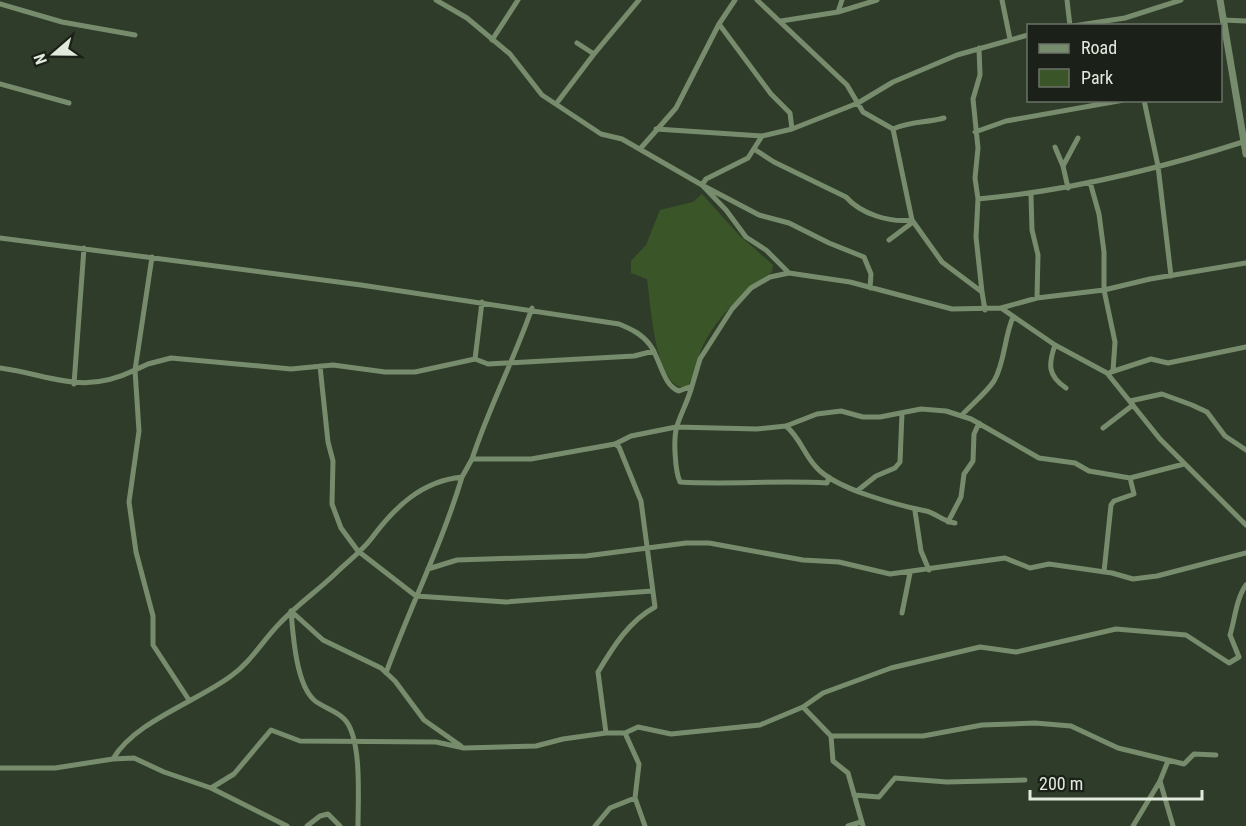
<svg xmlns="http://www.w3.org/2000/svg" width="1246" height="826" font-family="'Roboto Condensed',sans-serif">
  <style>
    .green { fill: #3a5628 }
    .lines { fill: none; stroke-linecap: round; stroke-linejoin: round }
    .minor { stroke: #778c6c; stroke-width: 5 }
    .tertiary { stroke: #778c6c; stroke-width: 7 }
  </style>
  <rect width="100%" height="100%" fill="#2f3c29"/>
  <path class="green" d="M 702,194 L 739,235 L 773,265 L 772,272 C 745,289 714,320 701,350 C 696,363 696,378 685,388 C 654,386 651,303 647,279 L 631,273 L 631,261 L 646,245 L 660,210 L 693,202 Z"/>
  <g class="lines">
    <path class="minor" d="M 436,0 L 467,18 L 510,54 L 542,95 L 601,134 L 622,139 L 702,185 L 726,210 L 746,237 L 766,250 L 789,273
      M 735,0 L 719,24 L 771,94 L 790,113 L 792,129
      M 757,0 L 847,85 L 863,112 L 893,129 L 912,220 L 942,262 L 982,292 L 985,310
      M 1002,0 L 1010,39
      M 1067,0 L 1070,26
      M 0,4 L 62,22 L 135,35
      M 838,12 L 842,0
      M 1223,20 L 1246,21
      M 781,21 L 838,12 L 877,0
      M 1073,26 L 1125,18 L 1181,0
      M 492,40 L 518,0
      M 577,43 L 594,54 L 639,0
      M 979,48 L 980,75 L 973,99 L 978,148 L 975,178 L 978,199 C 1069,191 1159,169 1246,141
      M 0,84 L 69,103
      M 1144,100 L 1158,166 L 1171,276
      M 556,104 L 594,54
      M 656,129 L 762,136
      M 893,129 C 910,121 926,123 944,118
      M 975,132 L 1006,121 L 1124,100
      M 1055,147 L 1063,166
      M 640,149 L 676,108 L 719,24
      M 754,149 L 774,162 L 846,197 C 861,214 890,223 912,220
      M 1090,182 L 1099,214 L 1104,252 L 1104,290 L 1115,342 L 1113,371
      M 1068,188 L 1063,166 L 1078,138
      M 1031,195 L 1032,230 L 1038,255 L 1037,298
      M 978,199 L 976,237 L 982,292
      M 0,238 L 361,285 L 619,324 C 631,329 642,334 650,345 C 660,358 663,386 679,391 L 692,386 L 700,359 L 732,309 L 751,288 L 770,277 L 789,273 L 850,282 L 952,309 L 1001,308 L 1055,345 L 1107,373 L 1160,439 L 1246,525
      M 889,240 L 913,222
      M 870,288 L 871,274 L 864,257 L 829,243 L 789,223 L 759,215 L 702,185 L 706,179 L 748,158 L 762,136 L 792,129 L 858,103 L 893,82 L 957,55 L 1028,35
      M 1001,308 L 1037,298 L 1104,290 L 1150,279 L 1246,263
      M 1055,345 C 1048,365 1048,376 1066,388
      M 475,359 L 488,364 L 634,356 L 654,351
      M 320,366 L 328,442 L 333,461 L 332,504 L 341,528 L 358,551 L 416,596 L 506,602 L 652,591
      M 0,368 C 52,375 82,396 135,370 L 152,257
      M 1111,372 L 1151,359 L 1168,363 L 1246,347
      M 74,384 L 84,248
      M 692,386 C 688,401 681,413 677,426 C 673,438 675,471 680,482 C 729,485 777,480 827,483 L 829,477
      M 1130,401 L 1162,394 L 1192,405 L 1207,412 L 1225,436 L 1246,450
      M 961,416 C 971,405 986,393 994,381 C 1005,362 1004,338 1013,317
      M 786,426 C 801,439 803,453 816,467 C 835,489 897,505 926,511 C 936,513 942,521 955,523
      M 1103,428 L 1133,405
      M 615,444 L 619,447 L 641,501 L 655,607 C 629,621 613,647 598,672 L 606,733 L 625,733
      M 472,459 C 489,407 514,360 532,308
      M 857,491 L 876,476 L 895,468 L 900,462 L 902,413
      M 915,511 L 921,551 L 929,570
      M 948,522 L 961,497 L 964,474 L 973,461 L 974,434 L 979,423
      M 428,569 L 457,560 L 586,556 L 686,543 L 709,543 L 803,560 L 839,562 L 890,574 L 1005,558 L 1030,568 L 1049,564 L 1112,573 L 1133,579 L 1157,576 L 1246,553
      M 1104,572 L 1111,505 L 1114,501 L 1134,494 L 1130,478
      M 291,611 C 293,635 296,684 314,700 C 323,708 339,711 346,721 C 362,742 358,799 358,826
      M 291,611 L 323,640 L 381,668 L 395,681 L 424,720 L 461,746
      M 902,613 L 910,573
      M 386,673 C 410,607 442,544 462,477
      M 189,700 L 153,645 L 153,616 L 136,552 L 129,502 L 139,431 L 135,370 L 148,364 L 171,358 L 291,369 L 333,365 L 385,372 L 415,372 L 475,359 L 482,302
      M 803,707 L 831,736 L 833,761 L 848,773 L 863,826
      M 831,736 L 923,736 L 982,725 L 1035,723 L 1071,726 L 1118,748 L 1184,764 L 1194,754 L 1216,755
      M 113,759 L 134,758 L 164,772 L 211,788 L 234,774 L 271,730 L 300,741 L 436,742 L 464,748 L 536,746 L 563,739 L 606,733
      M 0,768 L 55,768 L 113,759 C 134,722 196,702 231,676 C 251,662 263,640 280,623 C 297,605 317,591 335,574 C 346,563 361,552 371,539 C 394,508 421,481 462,477 L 472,459 L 531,459 L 615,444 L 631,436 L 676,427 L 757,429 L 786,426 L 817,414 L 841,411 L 863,417 L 880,417 L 921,409 L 946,411 L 971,419 L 1039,458 L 1075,463 L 1089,471 L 1130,478 L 1184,464
      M 1160,781 L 1173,826
      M 211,788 L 287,826
      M 854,795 L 879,797 L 895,778 L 947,782 L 1025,780
      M 635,798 L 639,764 L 625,733 L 638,727 L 671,734 L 760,725 L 803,707 L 823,693 L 891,668 L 980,647 L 1016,652 L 1116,629 L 1186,635 L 1229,663 L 1239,657 L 1230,635 C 1235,619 1236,599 1246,585
      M 307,826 L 320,816 L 328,814 L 340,826
      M 595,826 L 610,808 L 635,798 L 645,826
      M 848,826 L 861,822
      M 1133,826 L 1160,781 L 1168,761"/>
    <path class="tertiary" d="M 1220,0 L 1246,154"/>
  </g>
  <rect x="1027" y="24" width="195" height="78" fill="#1b2118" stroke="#6b7167" stroke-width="1.5"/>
  <rect x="1039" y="44" width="30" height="9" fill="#778c6c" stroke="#6b7167" stroke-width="1.5"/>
  <text x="1081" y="54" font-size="18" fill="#e2eade">Road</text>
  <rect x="1039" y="69" width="30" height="18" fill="#3a5628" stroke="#6b7167" stroke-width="1.5"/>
  <text x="1081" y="84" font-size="18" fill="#e2eade">Park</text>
  <g transform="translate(54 54) rotate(250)" stroke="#1b2118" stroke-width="4.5" paint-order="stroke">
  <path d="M0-4.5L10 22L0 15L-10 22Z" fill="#e2eade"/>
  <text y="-9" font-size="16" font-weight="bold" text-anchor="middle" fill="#e2eade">N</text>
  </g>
  <path d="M1030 790v9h172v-9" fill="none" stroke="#e2eade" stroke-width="3"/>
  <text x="1039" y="790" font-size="18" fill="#e2eade" stroke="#1b2118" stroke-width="4.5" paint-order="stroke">200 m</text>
</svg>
